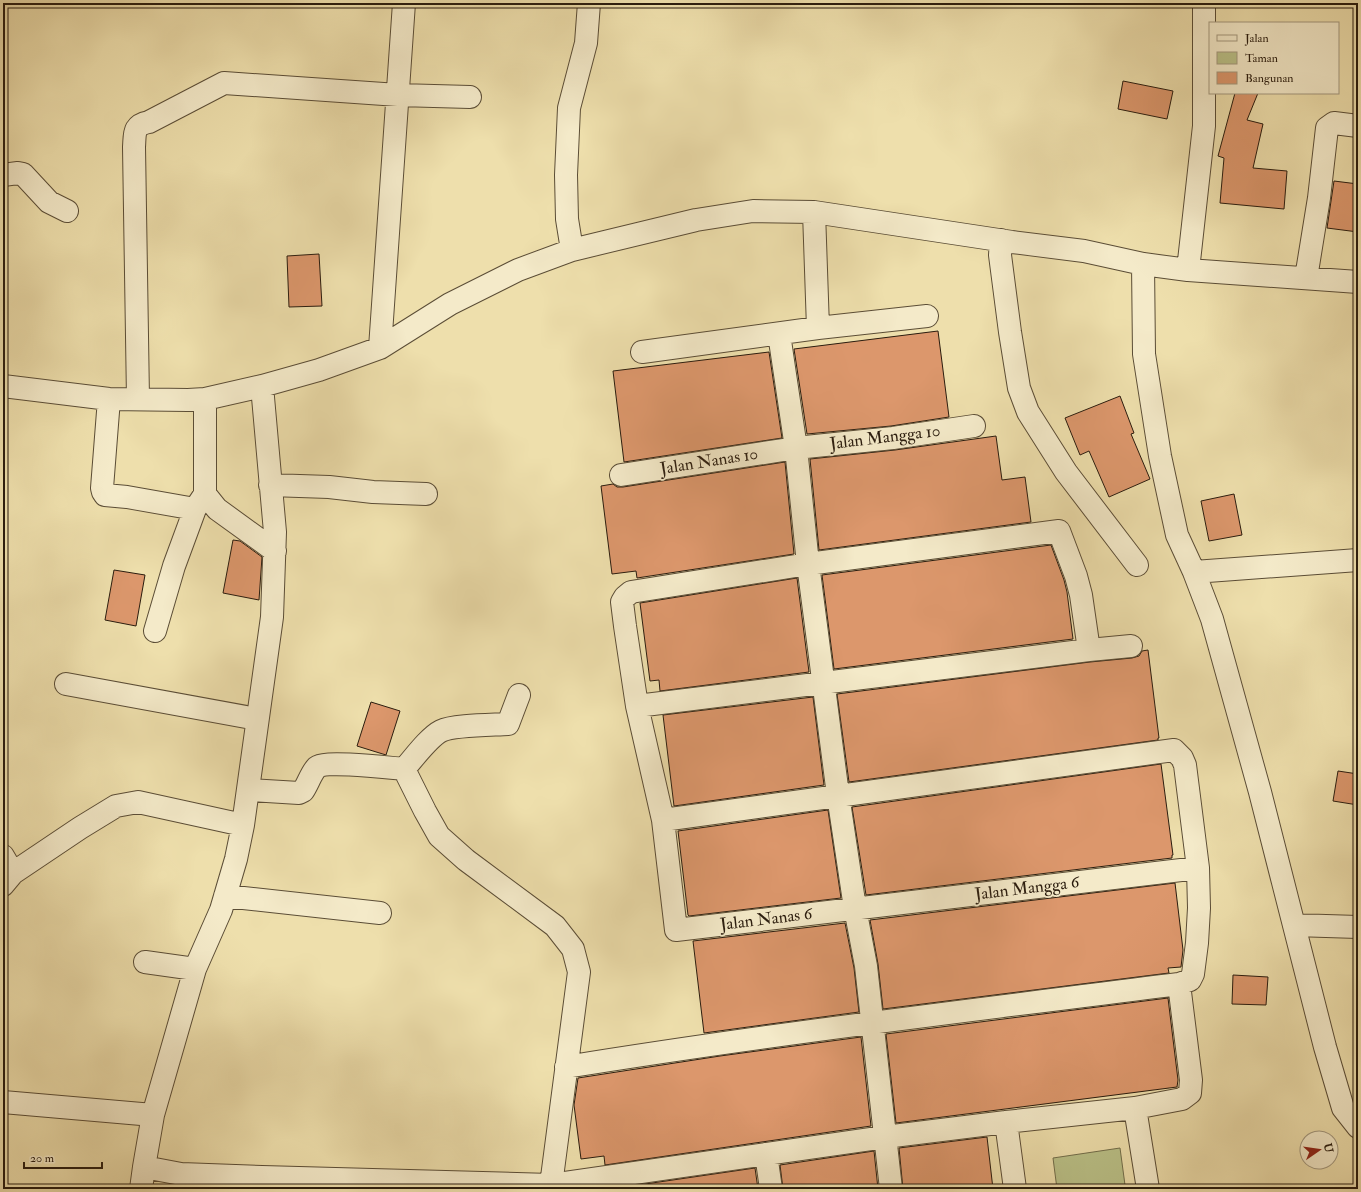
<svg xmlns="http://www.w3.org/2000/svg" width="1361" height="1192" font-family="'IM FELL Double Pica',serif">
  <style>
    .green { fill: #bac188; stroke: #726e4b }
    .building { fill: #dc976c; stroke: #2a1c0e }
    .lines { fill: none; stroke-linecap: round; stroke-linejoin: round }
    .minor-casing { stroke: #5b4d36; stroke-width: 24 }
    .minor { stroke: #f4eac9; stroke-width: 22 }
    .labels { text-anchor: middle; dominant-baseline: central; stroke-width: 3.5; stroke-linejoin: round; paint-order: stroke }
    .street-label { font-size: 17px; fill: #2a1c0e; stroke: #f4eac9 }
  </style>
  <rect width="100%" height="100%" fill="#eedfac"/>
  <filter id="stains"><feTurbulence type="fractalNoise" baseFrequency=".005" numOctaves="4"/><feColorMatrix values="0 0 0 0 .2 0 0 0 0 .09 0 0 0 0 .02 0 0 0 .5 -.17"/></filter>
  <radialGradient id="worn" r=".72"><stop offset=".6" stop-color="#630" stop-opacity="0"/><stop offset="1" stop-color="#630" stop-opacity=".3"/></radialGradient>
  <path class="green" d="M 1120,1148 L 1125,1185 L 1099,1189 L 1057,1189 L 1053,1158 Z"/>
  <path class="building" d="M 1123,81 L 1173,91 L 1167,119 L 1118,109 Z
    M 1235,93 L 1258,93 L 1247,120 L 1263,124 L 1253,168 L 1287,171 L 1284,209 L 1220,203 L 1224,158 L 1218,156 Z
    M 1334,181 L 1358,184 L 1358,232 L 1327,228 Z
    M 319,254 L 322,306 L 289,307 L 287,256 Z
    M 938,331 L 949,417 L 891,426 L 807,434 L 794,349 Z
    M 769,352 L 782,438 L 624,462 L 613,371 Z
    M 1120,396 L 1134,433 L 1131,434 L 1150,479 L 1109,497 L 1089,451 L 1080,455 L 1065,418 Z
    M 996,436 L 1002,480 L 1025,477 L 1031,522 L 819,550 L 810,459 L 895,450 Z
    M 785,462 L 794,554 L 637,578 L 636,571 L 612,574 L 601,486 L 613,484 L 617,487 L 623,487 Z
    M 1234,494 L 1242,535 L 1209,541 L 1201,501 Z
    M 233,540 L 240,541 L 262,557 L 259,600 L 223,593 Z
    M 1051,545 L 1064,580 L 1067,592 L 1073,639 L 834,669 L 822,575 Z
    M 114,570 L 145,575 L 136,626 L 105,620 Z
    M 797,578 L 809,672 L 660,691 L 659,680 L 650,681 L 640,603 Z
    M 1148,650 L 1159,738 L 1158,738 L 1158,740 L 849,782 L 837,694 L 1090,662 L 1132,658 L 1139,656 L 1142,651 Z
    M 813,697 L 824,785 L 674,806 L 663,715 Z
    M 371,702 L 400,711 L 386,755 L 357,746 Z
    M 1161,764 L 1173,855 L 1172,855 L 1172,858 L 866,895 L 852,807 Z
    M 1338,771 L 1358,774 L 1358,805 L 1333,801 Z
    M 828,810 L 841,898 L 689,916 L 688,915 L 678,831 Z
    M 1175,883 L 1183,950 L 1181,967 L 1168,968 L 1169,973 L 883,1009 L 878,964 L 870,920 Z
    M 845,923 L 854,968 L 859,1012 L 704,1033 L 693,941 Z
    M 1233,975 L 1268,977 L 1266,1005 L 1232,1004 Z
    M 1168,998 L 1178,1080 L 1177,1087 L 896,1123 L 886,1034 Z
    M 861,1037 L 871,1126 L 605,1165 L 604,1156 L 581,1159 L 574,1105 L 578,1078 L 720,1056 Z
    M 987,1137 L 993,1189 L 903,1189 L 899,1148 Z
    M 874,1151 L 878,1189 L 783,1189 L 780,1165 Z
    M 755,1168 L 758,1189 L 611,1189 Z"/>
  <g class="lines">
    <g class="minor-casing">
      <path id="minor" d="M 3,175 L 18,173 L 23,174 L 49,202 L 67,211
        M 814,212 L 818,328
        M 1001,240 L 1000,255 L 1010,332 L 1019,388 L 1028,412 L 1066,472 L 1137,565
        M 572,250 L 567,219 L 566,175 L 569,108 L 586,43 L 589,3
        M 1143,264 L 1144,354 L 1160,456 L 1177,535 L 1194,572 L 1212,619 L 1260,792 L 1325,1047 L 1343,1108 L 1358,1127
        M 1188,270 L 1204,126 L 1204,3
        M 1306,278 L 1319,198 L 1327,128 L 1334,123 L 1358,126
        M 779,334 L 796,448 L 808,564 L 838,795 L 855,908 L 866,966 L 891,1189
        M 380,348 L 404,3
        M 642,352 L 818,328 L 927,316
        M 3,386 L 109,399 L 188,400 L 205,399 L 262,386 L 319,370 L 380,348 L 450,304 L 518,270 L 572,250 L 696,220 L 753,211 L 814,212 L 1012,242 L 1084,251 L 1143,264 L 1188,270 L 1358,282
        M 262,386 L 275,532 L 272,617 L 243,825 L 236,859 L 221,910 L 195,969 L 153,1115 L 144,1167 L 181,1174 L 262,1177 L 551,1185 L 885,1137 L 1006,1122 L 1135,1108 L 1182,1099 L 1190,1093 L 1191,1080 L 1179,984
        M 109,399 L 102,488 L 103,492 L 105,495 L 127,497 L 195,509 L 205,494 L 217,509 L 275,551
        M 138,399 L 134,147 C 135,133 133,125 149,122 L 224,83 L 398,95 L 470,97
        M 621,475 L 796,448 L 893,438 L 974,426
        M 270,485 L 329,487 L 373,492 L 426,494
        M 205,494 L 205,399
        M 1194,572 L 1358,560
        M 155,631 L 174,566 L 195,509
        M 1089,650 L 1081,595 L 1076,576 L 1059,531 L 808,564 L 631,592 L 625,597 L 622,602 L 625,626 L 637,706 L 663,820 L 676,930 L 1198,868
        M 66,684 L 257,719
        M 637,706 L 1089,650 L 1131,646
        M 404,769 L 425,811 L 439,836 L 466,860 L 555,926 L 573,949 L 579,972 L 551,1185
        M 248,790 L 299,793 L 303,791 C 308,784 311,773 317,767 C 325,760 391,768 404,769 C 413,759 429,737 441,731 C 453,725 492,725 508,724 L 519,695
        M 3,856 L 13,873
        M 3,885 L 13,873 L 80,828 L 116,806 L 138,802 L 243,825
        M 225,896 L 380,913
        M 1294,925 L 1358,927
        M 145,962 L 195,969
        M 566,1067 C 769,1034 974,1010 1179,984 L 1190,980 L 1193,974 L 1197,943 L 1199,908 L 1198,868 L 1185,765 L 1182,758 L 1174,750 L 663,820
        M 3,1102 L 153,1115
        M 1135,1108 L 1148,1189
        M 1006,1122 L 1015,1189
        M 766,1154 L 771,1189
        M 141,1189 L 144,1167"/>
    </g>
    <use href="#minor" class="minor"/>
  </g>
  <g class="labels">
    <g class="street-label">
      <text transform="translate(885 437) rotate(-7)">Jalan Mangga 10</text>
      <text transform="translate(709 461) rotate(-9)">Jalan Nanas 10</text>
      <text transform="translate(1027 888) rotate(-7)">Jalan Mangga 6</text>
      <text transform="translate(766 919) rotate(-7)">Jalan Nanas 6</text>
    </g>
  </g>
  <rect width="1361" height="1192" fill="none" stroke="#eedfac" stroke-width="16"/>
  <rect x="4" y="4" width="1353" height="1184" fill="none" stroke="#2a1c0e" stroke-width="2"/>
  <rect x="8" y="8" width="1345" height="1176" fill="none" stroke="#2a1c0e"/>
  <rect x="1209" y="22" width="130" height="72" fill="#f4eac9" stroke="#a3987e"/>
  <rect x="1217" y="35" width="20" height="6" fill="#f4eac9" stroke="#a3987e"/>
  <text x="1245" y="42" font-size="12" fill="#2a1c0e">Jalan</text>
  <rect x="1217" y="52" width="20" height="12" fill="#bac188" stroke="#a3987e"/>
  <text x="1245" y="62" font-size="12" fill="#2a1c0e">Taman</text>
  <rect x="1217" y="72" width="20" height="12" fill="#dc976c" stroke="#a3987e"/>
  <text x="1245" y="82" font-size="12" fill="#2a1c0e">Bangunan</text>
  <g transform="translate(1319 1150) rotate(77)"><circle r="19" fill="#f4eac9" stroke="#a3987e"/>
  <path d="M0-3L7 15L0 10L-7 15Z" fill="#8f2418"/>
  <text y="-6" font-size="11" font-weight="bold" text-anchor="middle" fill="#2a1c0e">U</text>
  </g>
  <path d="M24 1162v6h78v-6" fill="none" stroke="#2a1c0e" stroke-width="2"/>
  <text x="30" y="1162" font-size="12" fill="#2a1c0e" stroke="#f4eac9" stroke-width="3" paint-order="stroke">20 m</text>
  <rect width="100%" height="100%" filter="url(#stains)"/>
  <rect width="100%" height="100%" fill="url(#worn)"/>
</svg>
